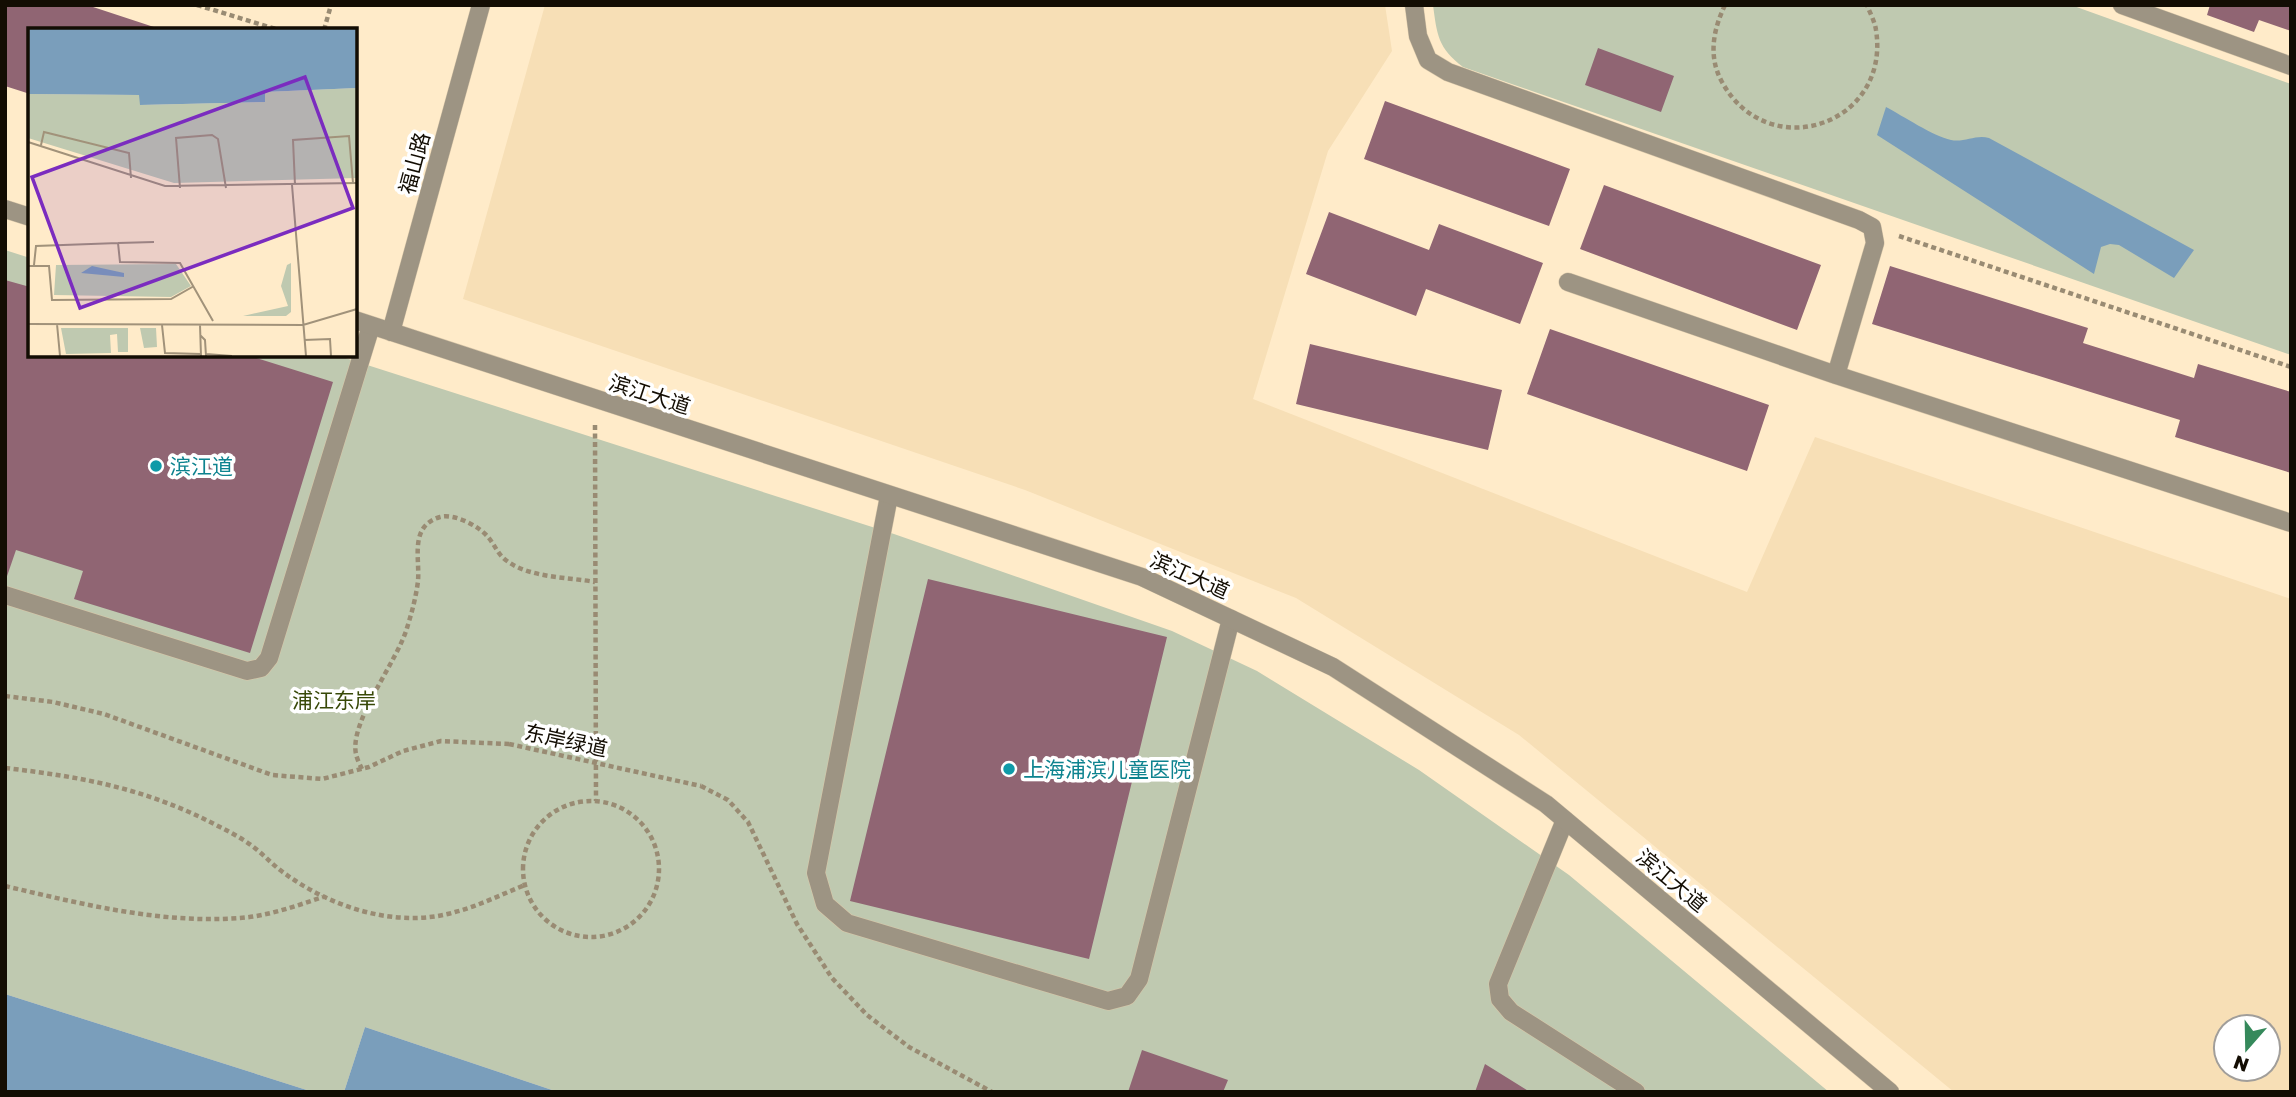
<svg xmlns="http://www.w3.org/2000/svg" width="2296" height="1097" font-family="'Golos Text','Noto Sans SC',sans-serif">
  <style>
    .built { fill: #f7dfb6; fill-rule: evenodd }
    .green { fill: #bfc9b0 }
    .water { fill: #7a9ebb }
    .building { fill: #906573 }
    .lines { fill: none; stroke-linecap: round; stroke-linejoin: round }
    .lane-casing { stroke: #d9c7a9; stroke-width: 19 }
    .street-casing { stroke: #d9c7a9; stroke-width: 19 }
    .path { stroke: #998b73; stroke-width: 4.5; stroke-dasharray: 5 3.5; stroke-linecap: butt }
    .lane { stroke: #9d9483; stroke-width: 18 }
    .street { stroke: #9d9483; stroke-width: 18 }
    .path-bridge { stroke: #998b73; stroke-width: 4.5; stroke-dasharray: 5 3.5; stroke-linecap: butt }
    .culture-dot { fill: #0f9aa8; stroke: #fff; stroke-width: 2.5 }
    .labels { text-anchor: middle; dominant-baseline: central; stroke-width: 7; stroke-linejoin: round; paint-order: stroke }
    .street-label { font-size: 21px; fill: #130d03; stroke: #fff }
    .culture-label { font-size: 21px; fill: #0d838f; stroke: #fff; text-anchor: start }
    .park-label { font-size: 21px; fill: #384908; stroke: #fff }
    .inset-road { fill: none; stroke: #a1927a; stroke-width: 2 }
    .view { fill: #7b2cbf; fill-opacity: 0.15; stroke: #7b2cbf; stroke-width: 3.5 }
    .inset-edge { fill: none; stroke: #130d03; stroke-width: 3.5 }
  </style>
  <rect width="100%" height="100%" fill="#ffebc9"/>
  <path class="built" d="M 545,5 L 1385,5 L 1392,51 L 1328,151 L 1253,399 L 1747,592 L 1815,437 L 2291,599 L 2291,1092 L 1954,1092 L 1519,735 L 1296,598 L 1025,490 L 463,299 ZM 2226,1027 L 2268,1027 L 2268,1069 L 2226,1069 Z"/>
  <path class="green" d="M 1433,5 L 2071,5 L 2291,84 L 2291,355 L 1463,67 C 1438,48 1437,35 1433,5 Z
    M 5,250 L 30,258 L 30,355 L 336,355 L 894,534 L 1172,631 L 1257,671 L 1419,770 L 1569,875 L 1829,1092 L 558,1092 L 365,1027 L 344,1092 L 313,1092 L 5,994 Z"/>
  <path class="water" d="M 1886,107 C 1903,116 1933,136 1951,140 C 1964,143 1976,134 1989,138 L 2194,250 L 2174,278 L 2119,245 L 2110,244 L 2101,247 L 2094,274 L 1877,135 Z
    M 5,994 L 313,1092 L 5,1092 Z
    M 365,1027 L 558,1092 L 344,1092 Z"/>
  <path class="building" d="M 7,5 L 87,5 L 163,30 L 30,30 L 30,94 L 5,86 Z
    M 2210,5 L 2291,5 L 2291,31 L 2259,20 L 2254,32 L 2207,15 Z
    M 1598,48 L 1674,76 L 1661,112 L 1585,85 Z
    M 1385,101 L 1570,169 L 1549,226 L 1364,159 Z
    M 1604,185 L 1821,265 L 1797,330 L 1580,249 Z
    M 1329,212 L 1429,250 L 1439,224 L 1543,263 L 1520,324 L 1426,289 L 1416,316 L 1306,274 Z
    M 1890,266 L 2088,328 L 2083,343 L 2194,378 L 2198,364 L 2291,392 L 2291,473 L 2175,437 L 2180,420 L 1872,324 Z
    M 5,280 L 30,287 L 30,355 L 247,355 L 333,382 L 250,653 L 74,599 L 83,571 L 16,550 L 5,582 Z
    M 1550,329 L 1769,405 L 1747,471 L 1527,394 Z
    M 1310,344 L 1502,390 L 1488,450 L 1296,404 Z
    M 928,579 L 1167,637 L 1089,959 L 850,901 Z
    M 1142,1050 L 1228,1080 L 1223,1092 L 1128,1092 Z
    M 1485,1064 L 1530,1092 L 1475,1092 Z"/>
  <g class="lines">
    <g class="lane-casing">
      <path id="lane" d="M 1414,5 L 1418,36 L 1428,60 L 1448,72 L 1859,220 L 1872,227 L 1875,243 L 1836,375 L 2291,523
        M 2122,5 L 2291,66
        M 1568,282 L 1836,375
        M 889,496 L 816,873 L 825,904 L 847,923 L 1108,1001 L 1127,996 L 1139,979 L 1231,619
        M 5,595 L 247,671 L 261,668 L 269,658 L 371,326
        M 1565,820 L 1498,984 L 1500,999 L 1511,1012 L 1636,1092"/>
    </g>
    <g class="street-casing">
      <path id="street" d="M 5,209 L 30,217
        M 355,320 L 1142,577 L 1333,667 L 1546,804 L 1890,1092
        M 391,332 L 481,5"/>
    </g>
    <path class="path" d="M 197,5 L 279,30
      M 1725,5 C 1713,30 1708,57 1722,82 C 1768,166 1891,125 1876,30 C 1875,22 1870,13 1867,5
      M 324,30 L 331,5
      M 1899,236 L 2291,367
      M 595,425 L 596,801
      M 5,696 L 53,702 L 104,714 L 272,775 L 322,779 L 369,767 L 403,751 L 441,741 L 509,744
      M 5,768 C 84,777 148,789 220,827 C 232,833 245,840 256,849 C 266,857 274,866 284,873 C 332,908 398,929 455,912 C 479,906 502,894 525,885
      M 362,769 C 360,765 357,759 356,754 C 349,722 397,662 407,628 C 412,612 416,597 418,581 C 420,558 409,526 440,517 C 454,513 479,526 488,537 C 495,545 498,555 507,561 C 530,578 568,577 595,582
      M 701,786 L 728,800 L 748,822 L 797,924 L 832,978 L 867,1015 L 909,1047 L 992,1092
      M523 869a68 68 0 1 1 136 0a68 68 0 1 1-136 0Z
      M 5,886 C 82,904 160,924 240,918 C 268,916 296,906 323,897"/>
    <use href="#lane" class="lane"/>
    <use href="#street" class="street"/>
    <path class="path-bridge" d="M 509,744 L 701,786"/>
  </g>
  <g class="culture-dot">
    <circle cx="156" cy="466" r="7"/>
    <circle cx="1009" cy="769" r="7"/>
  </g>
  <g class="labels">
    <g class="street-label">
      <text transform="translate(414 163) rotate(-75)">福山路</text>
      <text transform="translate(650 394) rotate(18)">滨江大道</text>
      <text transform="translate(1190 575) rotate(24)">滨江大道</text>
      <text transform="translate(566 740) rotate(12)">东岸绿道</text>
      <text transform="translate(1672 880) rotate(40)">滨江大道</text>
    </g>
    <g class="culture-label">
      <text x="170" y="466">滨江道</text>
      <text x="1023" y="769">上海浦滨儿童医院</text>
    </g>
    <g class="park-label">
      <text x="334" y="700">浦江东岸</text>
    </g>
  </g>
  <g transform="translate(28 28)">
    <rect width="329" height="329" fill="#ffebc9"/>
    <path d="M 329,60 L 329,150 L 146,155 L 0,110 L 0,66 L 112,67 L 113,77 L 237,74 L 237,64 ZM 263,235 L 263,284 L 258,288 L 215,288 L 260,278 L 253,258 L 259,237 ZM 148,236 L 163,258 L 143,269 L 26,267 L 28,237 ZM 33,300 L 100,300 L 100,324 L 90,324 L 89,306 L 82,307 L 83,325 L 38,326 ZM 112,300 L 128,300 L 129,319 L 116,320 Z" fill="#bfc9b0"/>
    <path d="M 0,1 L 329,1 L 329,60 L 237,64 L 237,74 L 112,77 L 111,67 L 0,66 ZM 64,238 L 96,245 L 96,249 L 53,245 Z" fill="#7a9ebb"/>
    <path class="inset-road" d="M 0,114 L 137,158 L 329,155M 13,117 L 16,104 L 101,125 L 103,150M 264,157 L 278,328M 267,157 L 265,112 L 321,108 L 325,155M 152,160 L 148,110 L 184,107 L 190,111 L 198,160M 90,215 L 126,214M 6,237 L 8,218 L 90,215 L 92,234 L 152,235 L 185,293M 0,238 L 21,238 L 24,272 L 143,271 L 166,258M 0,296 L 275,297 L 329,281M 29,296 L 32,328M 134,297 L 137,325 L 173,326M 172,297 L 173,328M 172,307 L 177,312 L 178,328M 276,312 L 302,311 L 303,328M 178,326 L 204,328"/>
    <path class="view" d="M 277,49 L 325,180 L 52,280 L 4,149 Z"/>
    <rect width="329" height="329" class="inset-edge"/>
  </g>
  <rect width="2296" height="1097" fill="none" stroke="#130d03" stroke-width="14"/>
  <g transform="translate(2247 1048) rotate(200)"><circle r="33" fill="#ffffff" stroke="#a19e9a" stroke-width="2"/>
  <path d="M0-5L12 26L0 18L-12 26Z" fill="#35895b"/>
  <text y="-10" font-size="19" font-weight="bold" text-anchor="middle" fill="#130d03">N</text>
  </g>
</svg>
